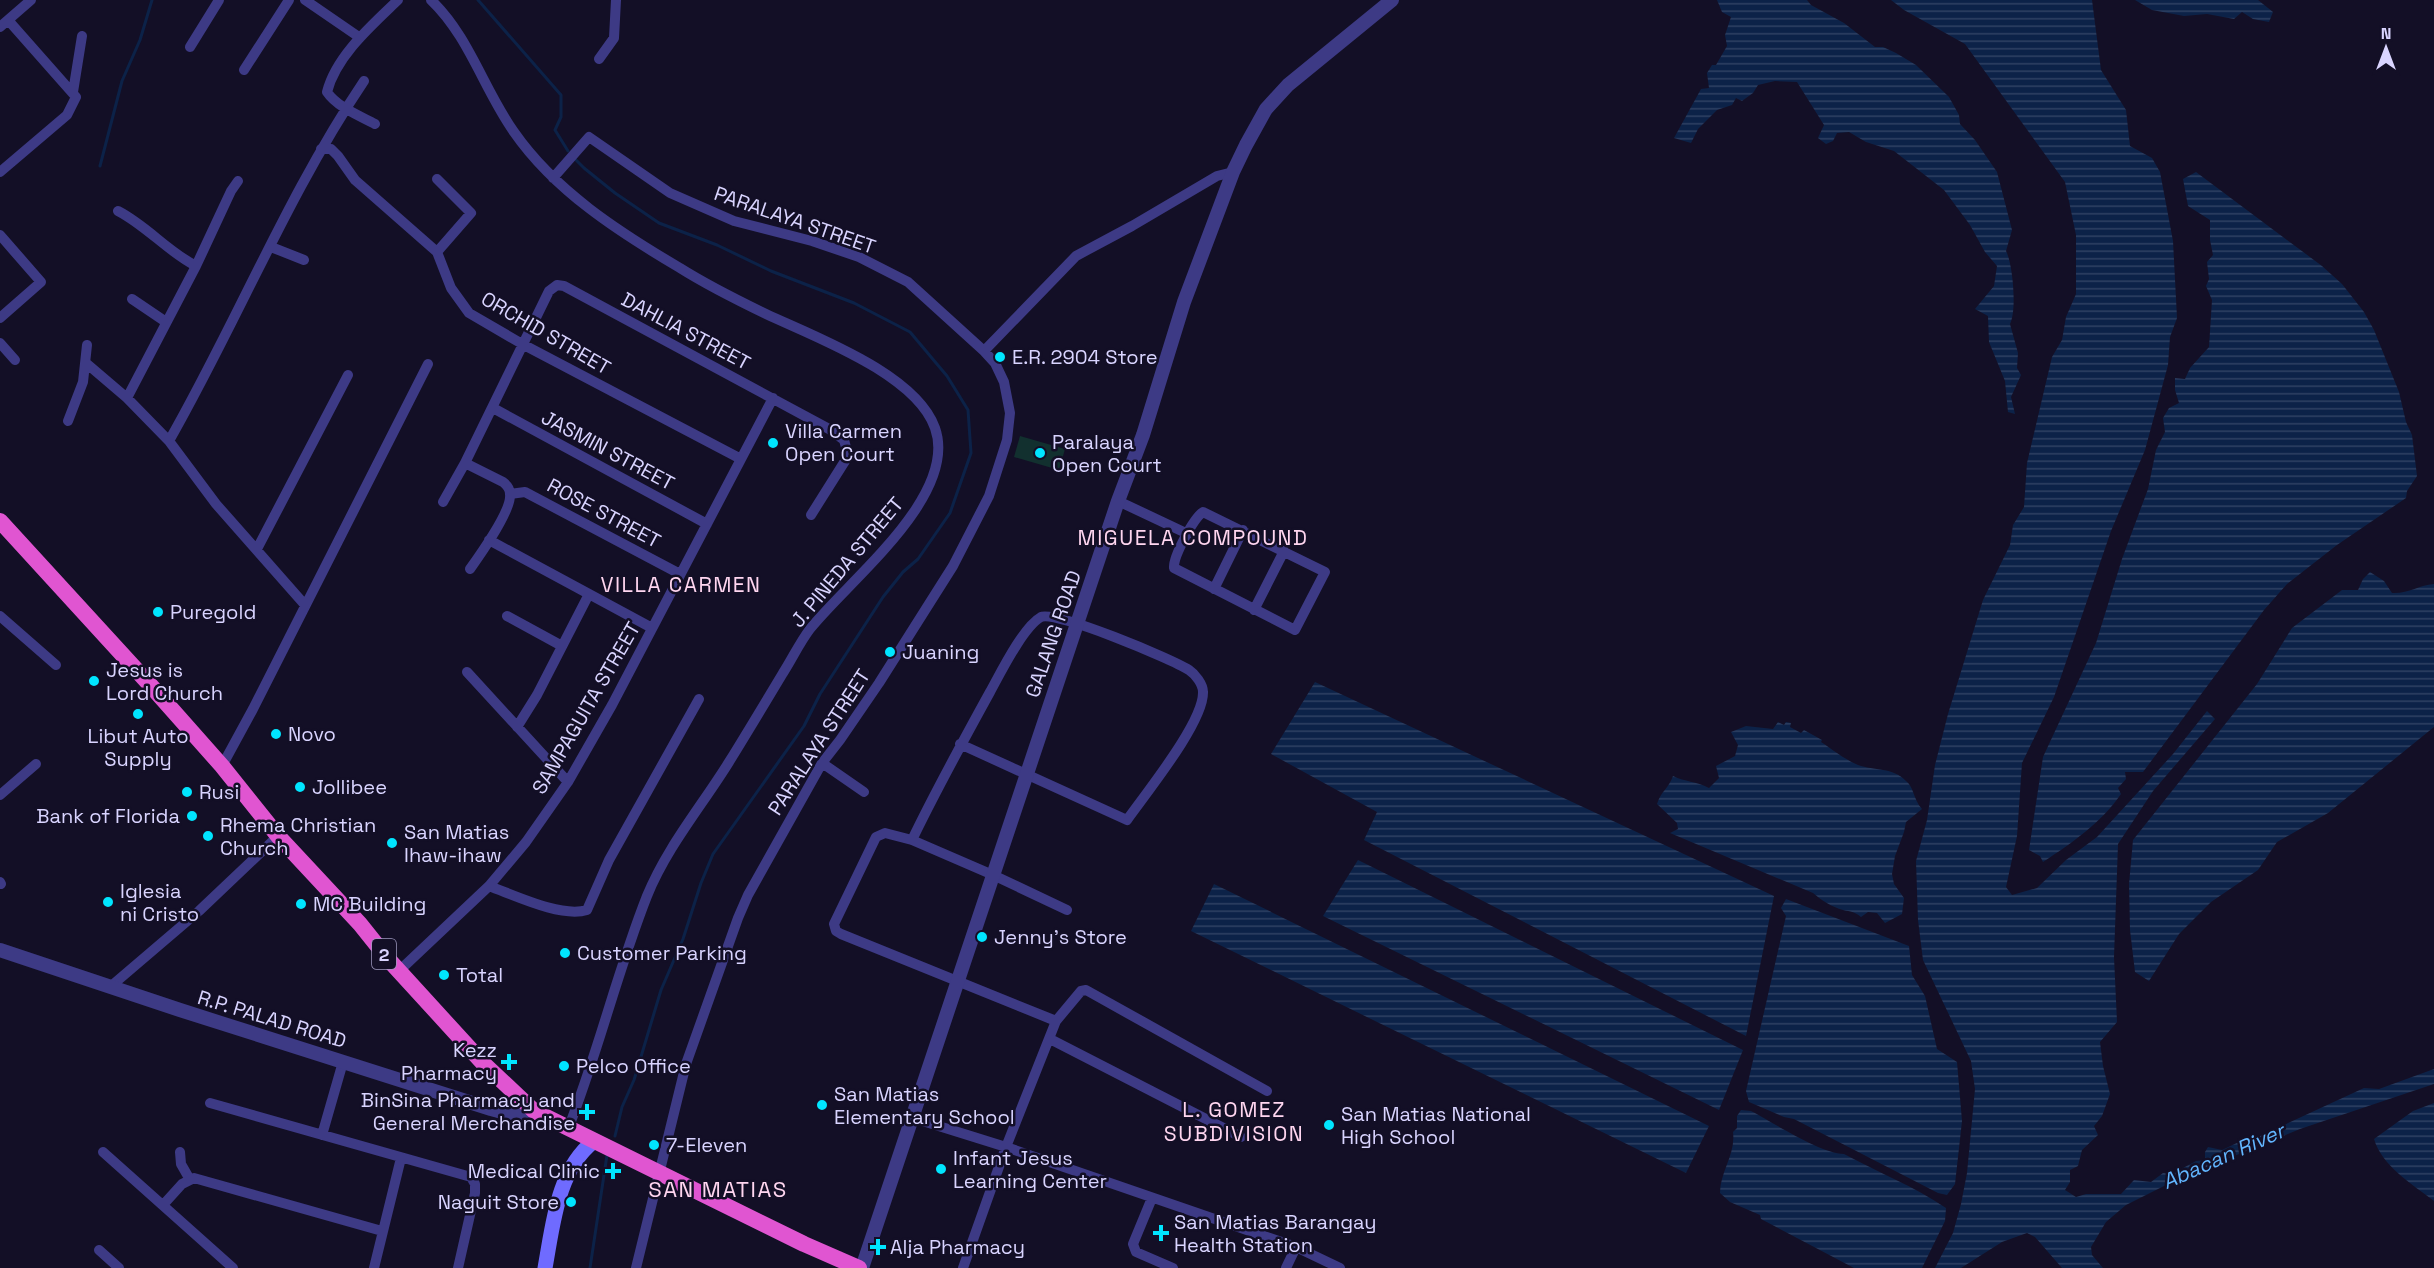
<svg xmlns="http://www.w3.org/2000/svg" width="2434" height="1268" font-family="'Space Grotesk',sans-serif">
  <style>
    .garden { fill: #12302f }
    .water { fill: url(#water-rules) }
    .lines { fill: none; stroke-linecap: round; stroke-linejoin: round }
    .stream { stroke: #0c2248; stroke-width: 3 }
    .minor { stroke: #3d3a85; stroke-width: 10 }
    .tertiary { stroke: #3d3a85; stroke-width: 14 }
    .secondary { stroke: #6f6bff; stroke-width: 15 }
    .trunk { stroke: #e055d1; stroke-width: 16 }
    .poi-dot { fill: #00e5ff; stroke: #130f26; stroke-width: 2 }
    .labels { text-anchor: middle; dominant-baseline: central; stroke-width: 5; stroke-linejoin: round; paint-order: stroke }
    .shield { fill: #130f26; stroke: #9e99be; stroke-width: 1.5 }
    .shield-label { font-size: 18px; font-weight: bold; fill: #d9d4ff }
    .street-label { font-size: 20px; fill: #d9d4ff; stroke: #130f26 }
    .poi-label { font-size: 20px; fill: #d9d4ff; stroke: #130f26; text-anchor: start }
    .neighbourhood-label { font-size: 21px; letter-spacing: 1.5px; fill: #ffd6f0; stroke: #130f26 }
    .water-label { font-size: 21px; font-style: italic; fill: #62b6ff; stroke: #130f26 }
    .quarter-label { font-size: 22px; letter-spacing: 1.5px; fill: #ffd6f0; stroke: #130f26 }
  </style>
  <defs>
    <pattern id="water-rules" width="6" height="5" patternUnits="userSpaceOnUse" patternTransform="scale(1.5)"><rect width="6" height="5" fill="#0c2248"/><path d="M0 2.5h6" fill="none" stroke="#2f4163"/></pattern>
  </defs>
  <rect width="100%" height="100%" fill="#130f26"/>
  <path class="garden" d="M 1020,436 L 1065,449 L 1059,470 L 1014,457 Z"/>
  <path class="water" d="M 1717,0 L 1807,0 L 1811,5 L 1844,23 L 1875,47 L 1883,47 L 1896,53 L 1916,65 L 1949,97 L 1959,115 L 1960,124 L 1975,140 L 1997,172 L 2012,230 L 2006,251 C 2013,264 2017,311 2010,324 L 2018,353 L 2017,368 L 2021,375 L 2011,397 L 2015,414 L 2008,412 L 2005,381 L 1989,342 L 1988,316 L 1975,309 L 1994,286 L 1997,266 L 1985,252 L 1970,225 L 1944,190 L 1894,151 L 1866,142 L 1849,132 L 1837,133 L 1833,141 L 1826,144 L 1818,138 L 1824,125 L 1797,82 L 1775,81 L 1758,85 L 1753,93 L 1742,101 L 1736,98 L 1732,105 L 1717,110 L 1698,129 L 1691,143 L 1674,138 L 1701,89 L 1709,88 L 1707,73 L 1712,65 L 1716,65 L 1727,46 L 1725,35 L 1731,17 L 1722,12 Z
    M 1891,0 L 2092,0 L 2101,70 L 2126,110 L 2130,146 L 2152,158 L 2160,172 L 2173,241 L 2177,318 L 2170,337 L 2168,365 L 2145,450 L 2111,531 L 2054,697 L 2022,763 L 2017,836 L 2006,887 L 2012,895 L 2037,888 L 2066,860 L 2097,837 L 2173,754 L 2207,711 L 2215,719 L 2153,791 L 2118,844 L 2114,957 L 2117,1022 L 2100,1042 L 2103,1066 L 2110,1094 L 2102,1116 L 2094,1126 L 2098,1135 L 2082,1150 L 2078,1166 L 2070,1170 L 2070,1182 L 2065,1190 L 2076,1197 L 2086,1194 L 2121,1194 L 2134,1180 L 2151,1182 L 2163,1173 L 2172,1174 L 2196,1161 L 2205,1160 L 2205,1152 L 2208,1147 L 2222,1150 L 2241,1141 L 2256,1138 L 2364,1088 L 2379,1089 L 2434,1069 L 2434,1084 L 2300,1129 L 2178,1179 L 2126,1205 L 2106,1222 L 2091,1247 L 2092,1255 L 2103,1268 L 2062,1268 L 2035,1237 L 2027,1233 L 2002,1242 L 1961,1268 L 1935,1268 L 1953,1233 L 1961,1204 L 1967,1173 L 1975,1089 L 1971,1061 L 1923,960 L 1918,920 L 1916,861 L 1927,820 L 1935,765 L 1948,714 L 1983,600 L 2010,545 L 2013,525 L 2024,507 L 2027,463 L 2052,357 L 2062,340 L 2066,317 L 2076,294 L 2076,235 L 2065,182 L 1965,44 L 1904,10 Z
    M 2135,0 L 2258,0 L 2273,12 L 2269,22 L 2253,19 L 2242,12 L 2234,19 L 2207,14 L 2184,16 L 2152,10 Z
    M 2196,172 L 2322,266 L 2342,284 L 2364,312 L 2374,330 L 2399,392 L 2406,422 L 2412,435 L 2417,476 L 2407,491 L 2406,498 L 2337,545 L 2287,584 L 2264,610 L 2143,772 L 2125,772 L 2126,779 L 2118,788 L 2121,794 C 2101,823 2072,843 2043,862 L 2040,856 L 2029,850 L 2043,757 L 2096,643 L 2122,559 L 2148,489 L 2156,450 L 2165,432 L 2163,418 L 2169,408 L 2179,403 L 2175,390 L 2175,378 L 2185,379 L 2190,368 L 2209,347 L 2212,300 L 2206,286 L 2209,279 L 2207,262 L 2213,255 L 2210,240 L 2210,220 L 2188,206 L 2183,179 Z
    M 2370,572 L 2384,581 L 2392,593 C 2408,594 2419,585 2434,584 L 2434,727 L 2328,813 L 2277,842 L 2258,870 L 2211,902 L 2179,934 L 2149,981 L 2135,972 L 2130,930 L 2129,884 L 2133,840 L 2257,684 L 2292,628 L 2342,590 L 2358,590 L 2363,579 Z
    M 1315,682 L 1774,896 L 1746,1036 L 1364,840 L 1377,812 L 1271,754 Z
    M 1778,722 L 1784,725 L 1786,722 L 1791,723 L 1790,727 L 1801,733 L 1804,730 L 1822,740 L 1821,742 C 1833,750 1844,759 1858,765 C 1874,771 1893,767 1906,781 C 1914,787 1913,799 1922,809 L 1906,822 L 1904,832 L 1895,856 L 1892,874 L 1894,884 L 1904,898 L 1902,914 L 1885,923 L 1877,913 L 1868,912 L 1861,917 C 1854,911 1851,912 1843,910 C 1832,907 1821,900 1813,893 L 1670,833 L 1678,829 L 1677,823 L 1657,804 C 1661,791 1669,788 1673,776 C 1685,782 1696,781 1709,788 L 1719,778 L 1716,766 L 1735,756 L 1738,745 L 1731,732 L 1746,726 L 1773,729 Z
    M 1358,860 L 1743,1050 L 1719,1110 L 1323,916 Z
    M 1214,884 L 1709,1126 L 1686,1173 L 1191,931 Z
    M 1786,899 L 1909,946 L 1912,975 L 1925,996 L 1937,1049 L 1957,1062 L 1962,1121 L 1955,1184 L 1947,1195 L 1938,1193 L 1794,1119 L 1784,1117 L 1749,1102 L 1746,1091 L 1786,916 L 1781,908 Z
    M 2434,1103 L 2434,1201 C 2412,1184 2382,1166 2374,1139 L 2413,1111 Z
    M 1741,1110 L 1751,1111 C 1774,1123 1820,1153 1844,1154 C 1879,1173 1914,1186 1946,1208 L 1945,1221 L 1922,1268 L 1854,1268 L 1761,1219 L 1760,1215 L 1730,1202 L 1720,1193 C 1720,1172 1736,1154 1733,1132 L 1737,1128 L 1737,1116 Z"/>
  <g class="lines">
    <path class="stream" d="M 478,0 L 561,95 L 561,117 L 555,130 L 568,151
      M 575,159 L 584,168 L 615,193 L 659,223 L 717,245 L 771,271 L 854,303 L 910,332 L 947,376 L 968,410 L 971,453 L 950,513 L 918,559 L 903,572 L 883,597 L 820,694 L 804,726 L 713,854 L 701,883 L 683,939 L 661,990 L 634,1080 L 622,1107 L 615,1136
      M 100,166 L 122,81 L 140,40 L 152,0
      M 590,1268 L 607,1155"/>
    <path class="minor" d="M 305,0 L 359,37
      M 431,0 C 469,36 484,90 514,132 C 555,191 619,232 680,268 C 707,285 737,300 766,314 C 815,337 916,374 935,428 C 959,496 848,581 810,629 C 800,642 792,659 783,673 C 765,703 747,733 729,762 C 701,807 667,847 647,896 C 617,972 598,1053 568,1129
      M 0,27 L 31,0
      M 190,47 L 219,0
      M 599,59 L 614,38 L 616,0
      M 244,70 L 289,0
      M 73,92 L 82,36
      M 375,124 C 360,116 337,107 327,92 C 336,56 372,25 398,0
      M 321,149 L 331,149 L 338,156 L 355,180 L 437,252 L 451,288 L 469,313 L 524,345 L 741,459
      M 0,172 L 67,115 L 76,97 L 8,20
      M 553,178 L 589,137 L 670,193 L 734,221 L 812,241 L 859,257 L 908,282 L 984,351 L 995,363 L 1004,382 L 1010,413 L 1007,440 L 989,496 L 953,566 L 879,683 L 840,740 L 822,763 L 748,895 L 738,918 L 686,1064 L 636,1268
      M 118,211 C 147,226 167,251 196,266
      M 0,235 L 41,282 L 0,318
      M 271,247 L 304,260
      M 437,252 L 471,213 L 437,179
      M 132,299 L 166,322
      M 0,343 L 15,360
      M 984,351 L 1076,256 L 1132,226 L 1217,176 L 1233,172
      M 86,363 L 127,398 L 169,441 L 216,504 L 305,605
      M 127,398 L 196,266 L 231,191 L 238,181
      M 493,408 L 707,524
      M 68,421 L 83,382 L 87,345
      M 169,441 C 237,322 288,194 364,81
      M 465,463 L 503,482 C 507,485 510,488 510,494 C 512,510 480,555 470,569
      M 510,494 L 525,492 L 680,574
      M 1118,501 L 1188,534
      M 443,502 L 465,463 L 549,291 L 557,285 L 564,286 L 829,429 L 844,440 L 847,451 L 845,461 L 811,515
      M 1203,512 L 1325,572 L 1295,630 L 1174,568 C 1173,557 1193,519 1203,512 Z
      M 489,540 L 652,628
      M 257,549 L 348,375
      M 1214,589 L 1243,530
      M 1254,610 L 1284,551
      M 0,616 L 56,665
      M 507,616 L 562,646
      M 467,672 L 568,782
      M 517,727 L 537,695 L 589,594
      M 822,763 L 864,792
      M 222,766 L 253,709 L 428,364
      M 0,795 L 36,764
      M 912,840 C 936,790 963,741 990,692 C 1000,674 1023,627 1041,617 C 1055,610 1172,659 1189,670 C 1195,674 1203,684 1203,692 C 1204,722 1146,793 1127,820 L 960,744
      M 0,882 L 1,884
      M 489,886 C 514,895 561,918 587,910 L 609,860 L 699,699
      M 399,971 L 489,886 L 526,842 L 568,782 L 612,705 L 773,398
      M 110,987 L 199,911 L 278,836
      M 1056,1021 L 841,934 L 836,931 L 834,924 L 876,837 L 885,833 L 912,840 L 993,875 L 1067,910
      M 1050,1039 L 1241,1137
      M 210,1103 L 471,1177 L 475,1184 L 475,1193 L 458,1268
      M 913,1118 L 1006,1147 L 1296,1247 L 1340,1268
      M 322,1135 L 343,1062
      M 103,1152 L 233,1268
      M 180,1152 L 181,1164 L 189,1178
      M 1152,1198 L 1133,1244 L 1136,1252 L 1173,1268
      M 163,1205 L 182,1184 L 194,1178 L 382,1231
      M 99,1250 L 119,1268
      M 374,1268 L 401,1158
      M 963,1268 L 1006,1147 L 1056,1021 L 1081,991 L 1086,990 L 1267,1091
      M 1286,1268 L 1296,1247"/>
    <path class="tertiary" d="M 0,950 L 180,1010 L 491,1109 L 513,1115 L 534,1111
      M 862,1268 L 1118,501 L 1143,435 L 1184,302 L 1233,172 L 1246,145 L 1266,109 L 1288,85 L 1392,0"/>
    <path class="secondary" d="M 545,1268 C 553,1225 557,1170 594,1141"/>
    <path class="trunk" d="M 0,521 L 152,687 L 222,766 L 278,836 L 360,924 L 388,959 L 483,1063 L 534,1111 L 804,1244 L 859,1268"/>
  </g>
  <g class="poi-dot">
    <circle cx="1000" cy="357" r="6"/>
    <circle cx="773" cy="443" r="6"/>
    <circle cx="1040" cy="453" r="6"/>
    <circle cx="158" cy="612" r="6"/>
    <circle cx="890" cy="652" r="6"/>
    <circle cx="94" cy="681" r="6"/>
    <circle cx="138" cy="714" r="6"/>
    <circle cx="276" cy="734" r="6"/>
    <circle cx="300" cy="787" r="6"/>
    <circle cx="187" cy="792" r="6"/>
    <circle cx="192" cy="816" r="6"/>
    <circle cx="208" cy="836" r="6"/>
    <circle cx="392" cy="843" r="6"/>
    <circle cx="108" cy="902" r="6"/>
    <circle cx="301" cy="904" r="6"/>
    <circle cx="982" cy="937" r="6"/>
    <circle cx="565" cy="953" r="6"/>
    <circle cx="444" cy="975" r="6"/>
    <path d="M506 1053h6v6h6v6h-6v6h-6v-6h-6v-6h6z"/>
    <circle cx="564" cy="1066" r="6"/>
    <circle cx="822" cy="1105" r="6"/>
    <path d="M584 1103h6v6h6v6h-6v6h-6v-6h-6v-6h6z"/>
    <circle cx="1329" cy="1125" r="6"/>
    <circle cx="654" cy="1145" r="6"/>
    <circle cx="941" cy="1169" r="6"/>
    <path d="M610 1162h6v6h6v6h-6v6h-6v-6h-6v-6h6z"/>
    <circle cx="571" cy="1202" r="6"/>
    <path d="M1158 1224h6v6h6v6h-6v6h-6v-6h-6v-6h6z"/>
    <path d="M875 1238h6v6h6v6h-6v6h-6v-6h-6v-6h6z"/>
  </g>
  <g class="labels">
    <rect class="shield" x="372" y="939" width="24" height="30" rx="4.5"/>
    <g class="shield-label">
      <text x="384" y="954">2</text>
    </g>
    <g class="street-label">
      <text transform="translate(795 220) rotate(19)">PARALAYA STREET</text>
      <text transform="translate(686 331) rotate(28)">DAHLIA STREET</text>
      <text transform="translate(546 333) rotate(30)">ORCHID STREET</text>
      <text transform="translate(608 450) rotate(28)">JASMIN STREET</text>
      <text transform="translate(604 513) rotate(28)">ROSE STREET</text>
      <text transform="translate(847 562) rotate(-50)">J. PINEDA STREET</text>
      <text transform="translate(1053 634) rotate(-71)">GALANG ROAD</text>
      <text transform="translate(586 708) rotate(-60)">SAMPAGUITA STREET</text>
      <text transform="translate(819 742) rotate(-57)">PARALAYA STREET</text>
      <text transform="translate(272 1019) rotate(17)">R.P. PALAD ROAD</text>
    </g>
    <g class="poi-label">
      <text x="1012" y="357">E.R. 2904 Store</text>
      <text x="785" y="431">Villa Carmen<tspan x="785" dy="23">Open Court</tspan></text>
      <text x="1052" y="442">Paralaya<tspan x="1052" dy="23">Open Court</tspan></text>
      <text x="170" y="612">Puregold</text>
      <text x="902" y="652">Juaning</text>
      <text x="106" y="670">Jesus is<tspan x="106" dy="23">Lord Church</tspan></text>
      <text x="288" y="734">Novo</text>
      <text x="138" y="736" text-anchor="middle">Libut Auto<tspan x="138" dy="23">Supply</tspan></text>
      <text x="312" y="787">Jollibee</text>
      <text x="199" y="792">Rusi</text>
      <text x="180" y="816" text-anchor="end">Bank of Florida</text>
      <text x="220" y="825">Rhema Christian<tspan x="220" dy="23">Church</tspan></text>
      <text x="404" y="832">San Matias<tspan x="404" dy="23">Ihaw-ihaw</tspan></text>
      <text x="120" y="891">Iglesia<tspan x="120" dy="23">ni Cristo</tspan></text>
      <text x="313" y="904">MC Building</text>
      <text x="994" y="937">Jenny's Store</text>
      <text x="577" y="953">Customer Parking</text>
      <text x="456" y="975">Total</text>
      <text x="497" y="1050" text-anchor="end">Kezz<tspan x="497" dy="23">Pharmacy</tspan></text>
      <text x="576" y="1066">Pelco Office</text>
      <text x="834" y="1094">San Matias<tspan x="834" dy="23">Elementary School</tspan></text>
      <text x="575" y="1100" text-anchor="end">BinSina Pharmacy and<tspan x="575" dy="23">General Merchandise</tspan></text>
      <text x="1341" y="1114">San Matias National<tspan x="1341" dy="23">High School</tspan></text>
      <text x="666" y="1145">7-Eleven</text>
      <text x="953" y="1158">Infant Jesus<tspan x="953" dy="23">Learning Center</tspan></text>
      <text x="600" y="1171" text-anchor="end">Medical Clinic</text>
      <text x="559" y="1202" text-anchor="end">Naguit Store</text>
      <text x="1174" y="1222">San Matias Barangay<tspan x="1174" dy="23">Health Station</tspan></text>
      <text x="890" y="1247">Alja Pharmacy</text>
    </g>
    <g class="neighbourhood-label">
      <text x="1193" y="537">MIGUELA COMPOUND</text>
      <text x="681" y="584">VILLA CARMEN</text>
      <text x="1234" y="1109">L. GOMEZ<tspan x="1234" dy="24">SUBDIVISION</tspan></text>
    </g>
    <g class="water-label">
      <text transform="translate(2223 1156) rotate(-24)">Abacan River</text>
    </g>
    <g class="quarter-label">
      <text x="718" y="1189">SAN MATIAS</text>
    </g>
  </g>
  <g transform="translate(2386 48)" stroke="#130f26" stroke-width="4.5" paint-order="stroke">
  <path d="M0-4.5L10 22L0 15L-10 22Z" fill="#d9d4ff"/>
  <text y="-9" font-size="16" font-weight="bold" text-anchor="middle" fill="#d9d4ff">N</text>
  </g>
</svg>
